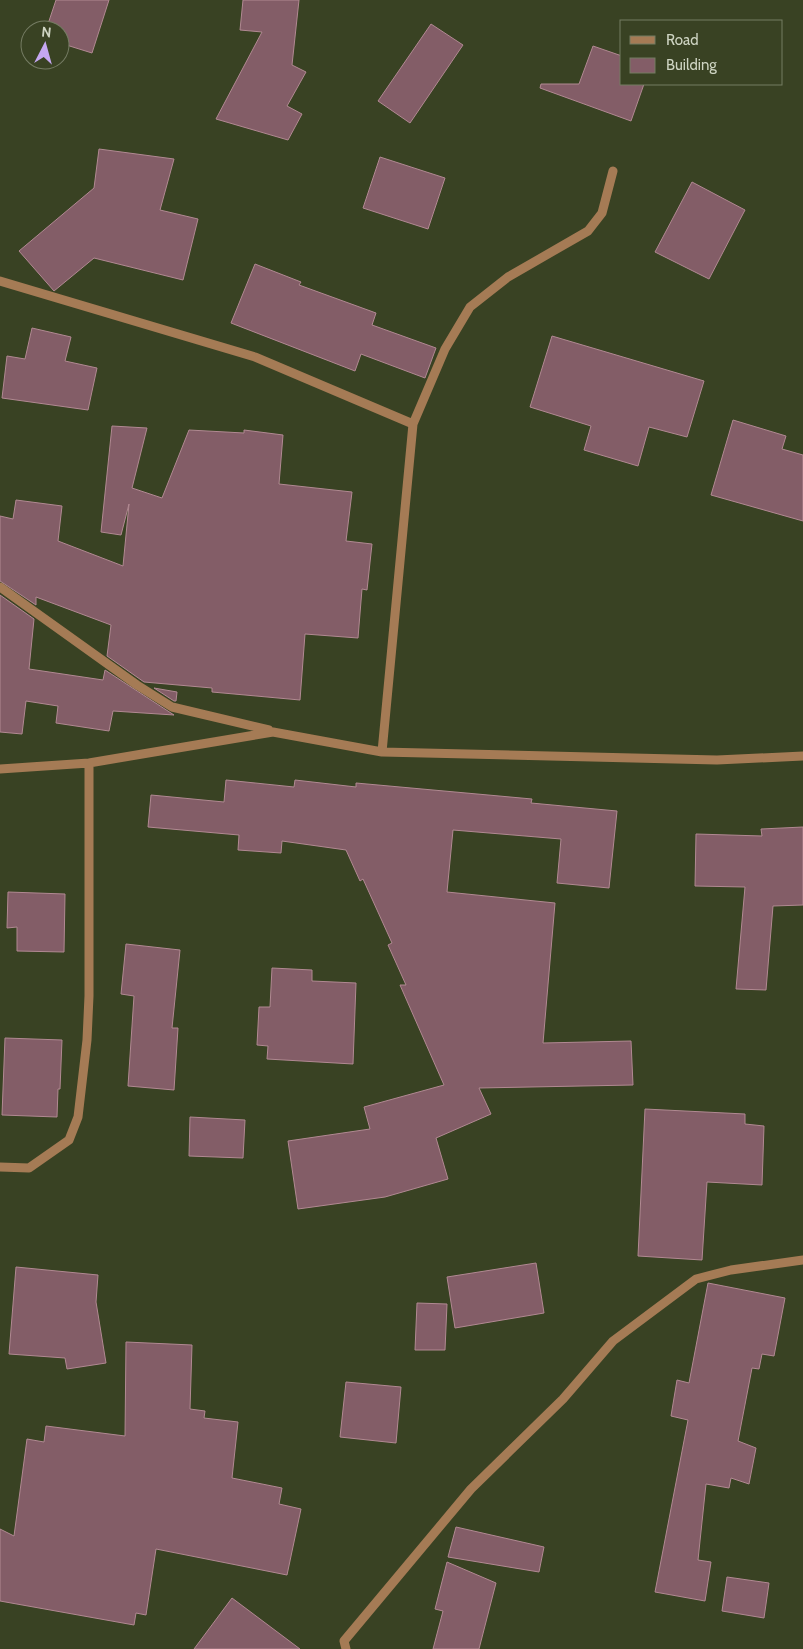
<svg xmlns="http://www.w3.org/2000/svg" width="803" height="1649" font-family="Cabin,sans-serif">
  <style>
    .building { fill: #835d67; stroke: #b18992 }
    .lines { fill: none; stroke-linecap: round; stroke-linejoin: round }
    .minor { stroke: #a57b55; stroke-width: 9 }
  </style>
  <rect width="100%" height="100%" fill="#394223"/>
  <path class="building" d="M 56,0 L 109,0 L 92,53 L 60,43 L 60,30 L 46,30 Z
    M 243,0 L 299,0 L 292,65 L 306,72 L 287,106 L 302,114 L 288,140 L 216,119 L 262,32 L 240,30 Z
    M 431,24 L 463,45 L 410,123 L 378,101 Z
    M 593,46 L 622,56 L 622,84 L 644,84 L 631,121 L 540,88 L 541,84 L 579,84 Z
    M 99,149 L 174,159 L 160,210 L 198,219 L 183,280 L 94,258 L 54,291 L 19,251 L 94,188 Z
    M 380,157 L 445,178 L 428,229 L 363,208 Z
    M 692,182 L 745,210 L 709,279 L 655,252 Z
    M 255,264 L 301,282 L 299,285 L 376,313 L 372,325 L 436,348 L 425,378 L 361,354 L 355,371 L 231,323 Z
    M 32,328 L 71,337 L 65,361 L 97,368 L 88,410 L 2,398 L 7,356 L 25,359 Z
    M 552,336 L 704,381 L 687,437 L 649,427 L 638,466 L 584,450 L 591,426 L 530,407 Z
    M 733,420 L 786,436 L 782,449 L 803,455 L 803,521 L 711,495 Z
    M 112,426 L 147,428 L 132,488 L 162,498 L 189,430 L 244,433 L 244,430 L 283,435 L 279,484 L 352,492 L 346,541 L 372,544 L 367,590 L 362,589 L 358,638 L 305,634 L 300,700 L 212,692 L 212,688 L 144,682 L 107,656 L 111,625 L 36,597 L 36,605 L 0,581 L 0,516 L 13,519 L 16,500 L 62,506 L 58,541 L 123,566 L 129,504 L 121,535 L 101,532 Z
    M 0,595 L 34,619 L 29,669 L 103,680 L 105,670 L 174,715 L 113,711 L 109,731 L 56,723 L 58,706 L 26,701 L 22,734 L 0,732 Z
    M 154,688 L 177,692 L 176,701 L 174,701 Z
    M 226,780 L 294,787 L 295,780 L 356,787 L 356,783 L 532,799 L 531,803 L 617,811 L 609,888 L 557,883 L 561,839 L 453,830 L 447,892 L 555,903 L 543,1043 L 631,1041 L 633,1085 L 479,1088 L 491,1114 L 436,1138 L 448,1179 L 385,1197 L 298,1209 L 288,1141 L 370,1129 L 364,1107 L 444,1085 L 400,985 L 406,985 L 388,945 L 392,943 L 363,879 L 360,881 L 346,850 L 282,841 L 281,853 L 238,850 L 239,835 L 148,827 L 151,795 L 224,802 Z
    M 803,827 L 803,905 L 773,906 L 766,990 L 736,989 L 745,887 L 695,886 L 696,834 L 762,836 L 761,829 Z
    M 8,892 L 65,894 L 64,952 L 17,951 L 17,927 L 7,928 Z
    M 126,944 L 180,950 L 172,1028 L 178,1028 L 174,1090 L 128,1086 L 134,996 L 121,994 Z
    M 272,968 L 312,970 L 312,981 L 356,983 L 353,1064 L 267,1059 L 268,1046 L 257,1045 L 259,1007 L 270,1007 Z
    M 5,1038 L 62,1040 L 60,1089 L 58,1089 L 57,1117 L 2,1115 Z
    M 645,1109 L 745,1114 L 745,1124 L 764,1126 L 762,1185 L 707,1182 L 702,1260 L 638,1256 Z
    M 190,1117 L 245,1120 L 243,1158 L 189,1156 Z
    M 536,1263 L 544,1313 L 455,1328 L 447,1277 Z
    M 16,1267 L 98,1275 L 96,1302 L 106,1363 L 67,1369 L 65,1358 L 9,1354 Z
    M 708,1283 L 785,1298 L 774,1356 L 762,1354 L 759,1369 L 752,1368 L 738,1441 L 756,1448 L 749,1484 L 731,1478 L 729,1488 L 706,1484 L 698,1560 L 711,1562 L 705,1601 L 655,1592 L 688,1420 L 671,1416 L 677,1380 L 689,1383 Z
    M 417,1303 L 447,1304 L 445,1350 L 415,1350 Z
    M 126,1342 L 192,1345 L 190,1409 L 205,1411 L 204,1418 L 238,1422 L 232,1478 L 282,1488 L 279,1504 L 301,1509 L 287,1575 L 156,1549 L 146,1615 L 136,1613 L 134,1625 L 0,1601 L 0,1529 L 14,1536 L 27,1439 L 44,1442 L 46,1426 L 125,1436 Z
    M 346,1382 L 401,1387 L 396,1443 L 340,1437 Z
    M 456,1527 L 544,1547 L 539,1572 L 448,1557 Z
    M 447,1562 L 496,1583 L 479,1649 L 433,1649 L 443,1611 L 435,1609 Z
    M 727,1577 L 769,1583 L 764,1618 L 722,1611 Z
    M 232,1598 L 300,1649 L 194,1649 Z"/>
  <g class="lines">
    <path class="minor" d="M 0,281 L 255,357 L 413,424
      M 0,587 L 137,685 L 172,707 L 269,730
      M 382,752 L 413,424 L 445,349 L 470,307 L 508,277 L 588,231 L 602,213 L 613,171
      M 0,769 L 89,763 L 273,732 L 382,752 L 717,760 L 803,756
      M 0,1167 L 29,1168 L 69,1140 L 78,1117 L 87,1040 L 89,996 L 89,763
      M 346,1649 L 344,1641 L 471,1489 L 563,1399 L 613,1341 L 696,1279 L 731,1270 L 803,1260"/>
  </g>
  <rect x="620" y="20" width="162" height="65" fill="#394223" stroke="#757c63"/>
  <rect x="630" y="36" width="25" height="8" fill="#a57b55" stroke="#757c63"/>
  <text x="666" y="45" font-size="15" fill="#ced4c2">Road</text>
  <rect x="630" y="58" width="25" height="15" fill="#835d67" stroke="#757c63"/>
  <text x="666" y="70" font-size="15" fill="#ced4c2">Building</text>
  <g transform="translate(45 45) rotate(6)"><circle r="24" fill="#394223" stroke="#757c63"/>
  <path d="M0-4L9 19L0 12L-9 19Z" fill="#c5a7f1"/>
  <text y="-8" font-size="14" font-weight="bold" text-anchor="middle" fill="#ced4c2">N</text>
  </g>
</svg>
